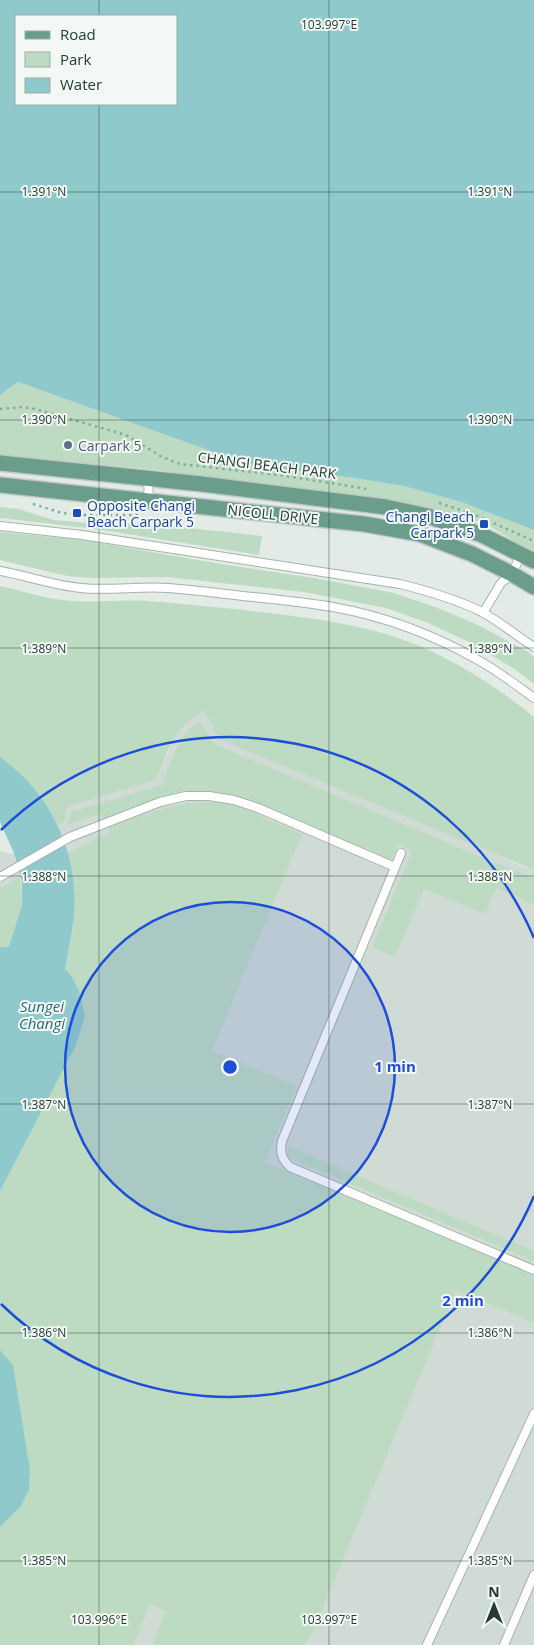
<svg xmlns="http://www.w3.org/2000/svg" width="534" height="1645" font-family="'Open Sans',sans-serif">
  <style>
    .built { fill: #d1dbd5 }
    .green { fill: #bddbc2 }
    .water { fill: #8fc9cc; fill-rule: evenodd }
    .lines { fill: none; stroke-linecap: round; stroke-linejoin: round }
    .lane-casing { stroke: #a5b3ac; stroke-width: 10 }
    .primary-casing { stroke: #c2c8c6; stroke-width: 18 }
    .path { stroke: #85ad9c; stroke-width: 2.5; stroke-dasharray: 2.5 4; stroke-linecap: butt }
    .lane { stroke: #fff; stroke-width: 8 }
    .primary { stroke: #6a9e8b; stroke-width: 15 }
    .ticks { fill: none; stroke: #243b32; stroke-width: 1; stroke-opacity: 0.45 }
    .ring { fill: none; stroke: #1d4ed8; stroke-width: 2.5 }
    .service-dot { fill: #5c6f8a; stroke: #f3f8f5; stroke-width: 2 }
    .transit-dot { fill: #1a4fb4; stroke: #f3f8f5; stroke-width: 2 }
    .labels { text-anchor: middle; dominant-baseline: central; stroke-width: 4; stroke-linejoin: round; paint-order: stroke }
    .service-label { font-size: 14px; fill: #4e5e75; stroke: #f3f8f5; text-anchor: start }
    .street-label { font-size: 14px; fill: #243b32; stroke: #f3f8f5 }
    .transit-label { font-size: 14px; fill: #164399; stroke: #f3f8f5; text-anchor: start }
    .water-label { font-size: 15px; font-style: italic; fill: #226e73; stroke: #f3f8f5 }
    .ticks-label { font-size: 12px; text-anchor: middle; fill: #243b32; stroke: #f3f8f5; stroke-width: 4; stroke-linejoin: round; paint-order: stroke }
    .centre { fill: #1d4ed8; stroke: #f3f8f5; stroke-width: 2.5 }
    .ring-label { font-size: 15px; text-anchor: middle; font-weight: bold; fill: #1d4ed8; stroke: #f3f8f5; stroke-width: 4; stroke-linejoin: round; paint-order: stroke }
  </style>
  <rect width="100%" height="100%" fill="#e2ebe6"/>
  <path class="built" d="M 205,711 L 516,864 L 534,870 L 534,1645 L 0,1645 L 0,851 L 11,854 L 64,823 L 68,807 L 156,780 L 176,734 L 184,725 Z"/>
  <path class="green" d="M 18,382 L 247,464 L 354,478 L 404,486 L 461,502 L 534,530 L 534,554 L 485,523 L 397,506 L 158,470 L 0,455 L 0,395 Z
    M 0,507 L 18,509 L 54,520 L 97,524 L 152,524 L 262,536 L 259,555 L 96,529 L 0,518 Z
    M 0,532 L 82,540 L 221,564 L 313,578 L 394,593 L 438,608 L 478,625 L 528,652 L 534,657 L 534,684 L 516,670 L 471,643 L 428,623 L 386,608 L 304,592 L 166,577 L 91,578 L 67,576 L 0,560 Z
    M 0,586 C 21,590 42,598 63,600 C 91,604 118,599 146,601 C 179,603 211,607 244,610 C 304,617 366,623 422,647 C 462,665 500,689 534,717 L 534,870 L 219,739 L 205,711 C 172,730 170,747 156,780 L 68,807 L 64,823 L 58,826 C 45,799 25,775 0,757 Z
    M 200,721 L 214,744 L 512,870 L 534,878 L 534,904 L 496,888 L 485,914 L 424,889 L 395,957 L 372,947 L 412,851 L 398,844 L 391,861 L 247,800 C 234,796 219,791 205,791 C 169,790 136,807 103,819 L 100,814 L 67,825 L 71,812 L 162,785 C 172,761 176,736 200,721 Z
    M 195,802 L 220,802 L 240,807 L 302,834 L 212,1051 L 297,1086 L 265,1162 L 534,1275 L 534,1323 L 456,1290 L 312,1633 L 304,1645 L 152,1645 L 166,1611 L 150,1604 L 133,1645 L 0,1645 L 0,1527 L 20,1506 L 29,1490 L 30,1470 L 13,1365 L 0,1350 L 0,1191 L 76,1045 L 85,1016 L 72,977 L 65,969 L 73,929 L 74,889 L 68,853 L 110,832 L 108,826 L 169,807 Z
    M 20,877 L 22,905 L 9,947 L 0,947 L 0,889 Z
    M 288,1146 L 534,1251 L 534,1261 L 292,1159 L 288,1156 Z"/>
  <path class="water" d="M 0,0 L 534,0 L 534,530 L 461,502 L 404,486 L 354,478 L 247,464 L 18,382 L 0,395 ZM 16,16 L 176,16 L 176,104 L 16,104 Z
    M 0,757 C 43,787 71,837 74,889 C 76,916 70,943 65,969 L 72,977 L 79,991 L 85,1016 L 76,1045 L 0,1191 L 0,947 L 9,947 L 22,905 L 22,881 L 14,853 L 0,822 Z
    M 0,1350 L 13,1365 L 30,1470 L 29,1490 L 20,1507 L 0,1527 Z"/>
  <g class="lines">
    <g class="lane-casing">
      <path id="lane" d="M 148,478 L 149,501
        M 0,526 L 82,535 L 400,584 C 428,591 456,599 482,612 C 500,622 517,636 534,647
        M 0,571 C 28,576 53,585 81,588 C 110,591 139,586 168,588 C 193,590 218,593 243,596 C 273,599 303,602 333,607 C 383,616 434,635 478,660 C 498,671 516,685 534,698
        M 483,613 L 501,583 L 512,574 L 521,554
        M 401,853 L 282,1141 C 280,1152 281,1158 290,1167 L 534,1270
        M 0,877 L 70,837 L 160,802 L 186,796 L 209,796 L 234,800 L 258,808 L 395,867
        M 427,1645 L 534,1414
        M 504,1645 L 534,1575"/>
    </g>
    <g class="primary-casing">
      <path id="primary" d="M 0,463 L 202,484 L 386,507 L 428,516 L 482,535 L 534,561
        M 0,485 L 364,524 L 420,534 L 472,554 L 512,574 L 534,587"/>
    </g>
    <path class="path" d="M 0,409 L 23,407 L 35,409 L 126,435 L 162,457 L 180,464 L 279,475 L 368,489
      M 439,503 L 473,514 L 534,541
      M 33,504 L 62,513 L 84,515 L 139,515"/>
    <use href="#lane" class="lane"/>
    <use href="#primary" class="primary"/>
  </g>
  <path class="ticks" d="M 99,0 L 99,16M 329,0 L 329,1645M 99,104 L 99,1645M 0,192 L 534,192M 0,420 L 534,420M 0,648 L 534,648M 0,876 L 534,876M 0,1104 L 534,1104M 0,1333 L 534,1333M 0,1561 L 534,1561"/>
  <circle cx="230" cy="1067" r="165" fill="#1d4ed8" fill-opacity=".12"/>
  <g class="ring">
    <circle cx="230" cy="1067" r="165"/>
    <path d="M534 1196A330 330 0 0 1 1 1304M1 830A330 330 0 0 1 534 938"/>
  </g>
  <circle class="service-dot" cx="68" cy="445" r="5"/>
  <g class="transit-dot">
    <rect x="72" y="508" width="10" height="10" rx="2.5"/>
    <rect x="479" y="519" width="10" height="10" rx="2.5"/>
  </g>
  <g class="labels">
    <g class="service-label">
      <text x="78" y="445">Carpark 5</text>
    </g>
    <g class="street-label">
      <text transform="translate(267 465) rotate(7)">CHANGI BEACH PARK</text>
      <text transform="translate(273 514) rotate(6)">NICOLL DRIVE</text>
    </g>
    <g class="transit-label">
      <text x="87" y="505">Opposite Changi<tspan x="87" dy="16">Beach Carpark 5</tspan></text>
      <text x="474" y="516" text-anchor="end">Changi Beach<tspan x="474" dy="16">Carpark 5</tspan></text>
    </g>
    <g class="water-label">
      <text x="42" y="1006">Sungei<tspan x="42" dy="17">Changi</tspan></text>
    </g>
  </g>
  <g class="ticks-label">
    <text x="329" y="29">103.997°E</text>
    <text x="44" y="196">1.391°N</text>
    <text x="490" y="196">1.391°N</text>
    <text x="44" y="424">1.390°N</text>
    <text x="490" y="424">1.390°N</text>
    <text x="44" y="653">1.389°N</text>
    <text x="490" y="653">1.389°N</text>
    <text x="44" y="881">1.388°N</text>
    <text x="490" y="881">1.388°N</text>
    <text x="44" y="1109">1.387°N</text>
    <text x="490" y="1109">1.387°N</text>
    <text x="44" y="1337">1.386°N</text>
    <text x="490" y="1337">1.386°N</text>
    <text x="44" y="1565">1.385°N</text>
    <text x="490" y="1565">1.385°N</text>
    <text x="99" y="1624">103.996°E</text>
    <text x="329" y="1624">103.997°E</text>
  </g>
  <circle cx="230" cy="1067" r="8" class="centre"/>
  <g class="ring-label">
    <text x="395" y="1072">1 min</text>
    <text x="463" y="1306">2 min</text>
  </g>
  <rect x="15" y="15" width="162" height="90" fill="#f3f8f5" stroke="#a0aca7"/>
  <rect x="25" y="31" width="25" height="8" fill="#6a9e8b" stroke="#a0aca7"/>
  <text x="60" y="40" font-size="15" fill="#243b32">Road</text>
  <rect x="25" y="52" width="25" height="15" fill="#bddbc2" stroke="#a0aca7"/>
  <text x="60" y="65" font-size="15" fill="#243b32">Park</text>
  <rect x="25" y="78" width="25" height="15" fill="#8fc9cc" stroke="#a0aca7"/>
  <text x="60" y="90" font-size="15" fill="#243b32">Water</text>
  <g transform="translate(494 1605)" stroke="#f3f8f5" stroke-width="4" paint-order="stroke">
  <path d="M0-4L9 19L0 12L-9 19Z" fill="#243b32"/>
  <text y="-8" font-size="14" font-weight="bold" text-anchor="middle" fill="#243b32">N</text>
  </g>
</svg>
